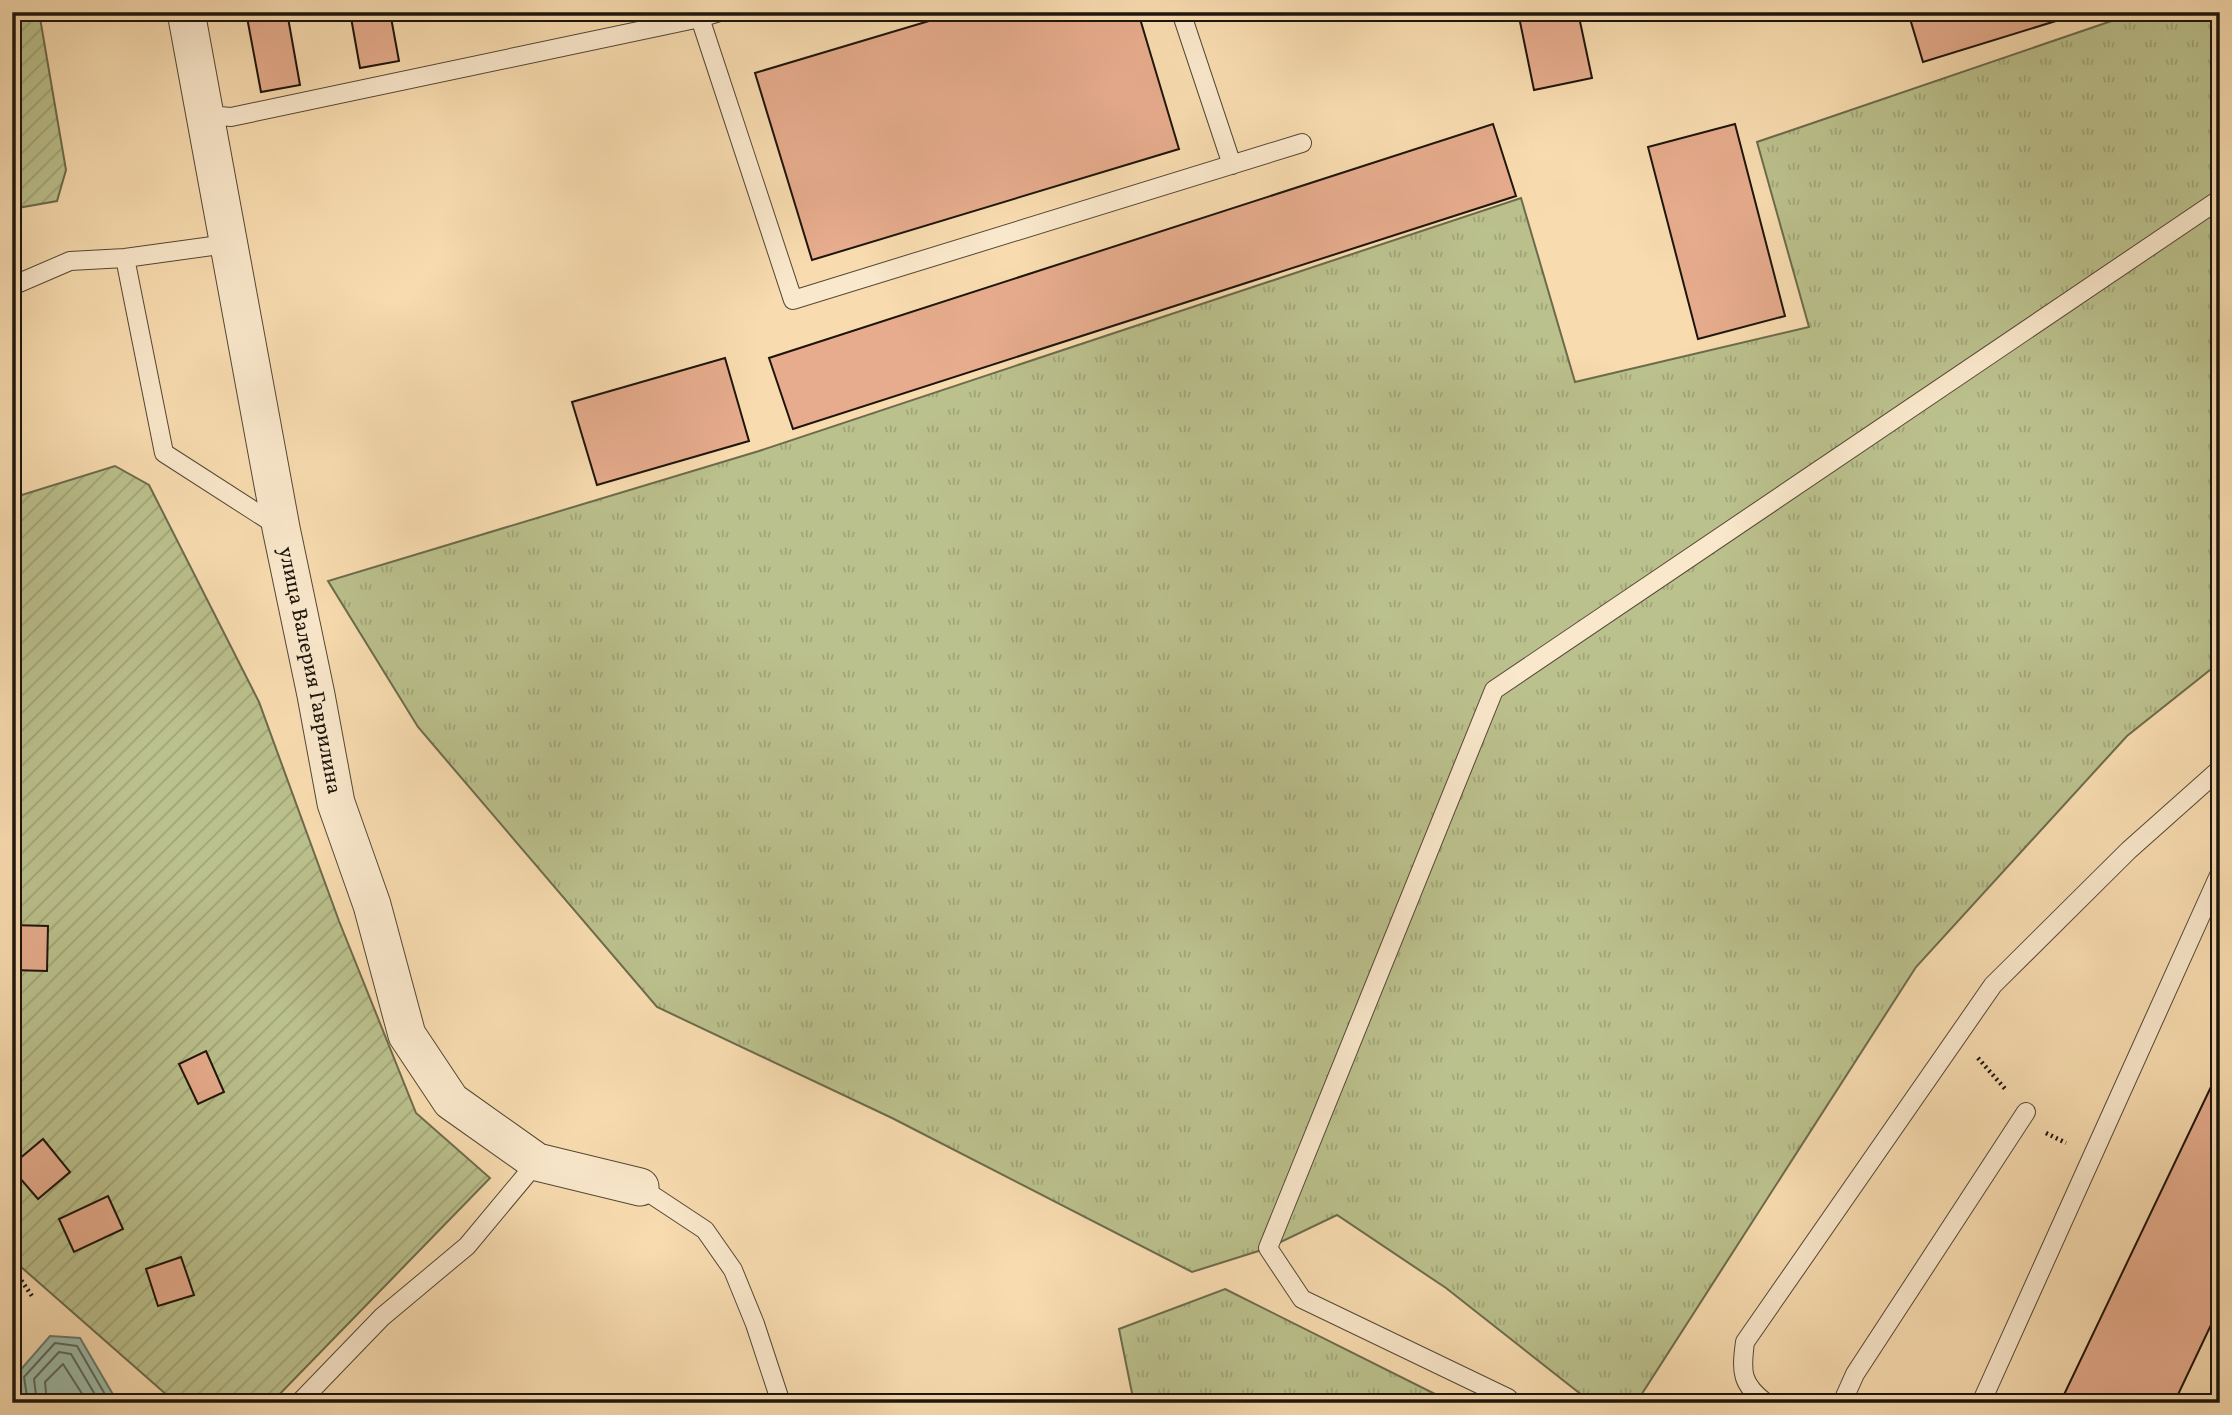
<svg xmlns="http://www.w3.org/2000/svg" width="2232" height="1415" font-family="Vollkorn,serif">
  <style>
    .grass { fill: url(#grass-tufts); stroke: #6c6b4c; stroke-width: 2 }
    .garden { fill: url(#garden-furrows); stroke: #6c6b4c; stroke-width: 2 }
    .water { fill: #9dbcaa; stroke: #6a796b; stroke-width: 2 }
    .lines { fill: none; stroke-linecap: round; stroke-linejoin: round }
    .shore { stroke: #5d685b; stroke-width: 2 }
    .building { fill: #e6ac8d; stroke: #1d150c; stroke-width: 2 }
    .lane-casing { stroke: #544735; stroke-width: 20 }
    .street-casing { stroke: #544735; stroke-width: 39 }
    .path { stroke: #1d150c; stroke-width: 4.5; stroke-dasharray: 2 3.5; stroke-linecap: butt }
    .lane { stroke: #fae8cc; stroke-width: 18 }
    .street { stroke: #fae8cc; stroke-width: 37 }
    .labels { text-anchor: middle; dominant-baseline: central; stroke-width: 7; stroke-linejoin: round; paint-order: stroke }
    .street-label { font-size: 21px; fill: #1d150c; stroke: #fae8cc }
  </style>
  <defs>
    <pattern id="grass-tufts" width="24" height="20" patternUnits="userSpaceOnUse" patternTransform="scale(1.75)"><rect width="24" height="20" fill="#bbc18d"/><path d="M3 7l-1-3M5 7V3M7 7l1-3M15 17l-1-3M17 17v-4M19 17l1-3" fill="none" stroke="#a0a578"/></pattern>
    <pattern id="garden-furrows" width="10" height="10" patternUnits="userSpaceOnUse" patternTransform="scale(1.75)"><rect width="10" height="10" fill="#bbc18d"/><path d="M-1 1l2-2M0 10L10 0M9 11l2-2" fill="none" stroke="#a0a578"/></pattern>
  </defs>
  <rect width="100%" height="100%" fill="#f8dcb0"/>
  <filter id="stains"><feTurbulence type="fractalNoise" baseFrequency=".00286" numOctaves="4"/><feColorMatrix values="0 0 0 0 .2 0 0 0 0 .09 0 0 0 0 .02 0 0 0 .5 -.17"/></filter>
  <radialGradient id="worn" r=".72"><stop offset=".6" stop-color="#630" stop-opacity="0"/><stop offset="1" stop-color="#630" stop-opacity=".3"/></radialGradient>
  <path class="grass" d="M 2132,12 L 2220,12 L 2220,662 L 2127,736 L 1916,967 L 1636,1403 L 1592,1403 L 1446,1288 L 1337,1215 L 1268,1248 L 1192,1272 L 892,1118 L 657,1007 L 418,727 L 328,581 L 759,451 L 1521,198 L 1575,382 L 1809,327 L 1757,142 L 2132,14 Z
    M 1225,1289 L 1453,1403 L 1134,1403 L 1119,1329 Z"/>
  <path class="garden" d="M 12,12 L 39,12 L 66,170 L 57,201 L 12,209 Z
    M 115,466 L 149,485 L 259,702 L 339,921 L 416,1113 L 490,1178 L 271,1403 L 176,1403 L 12,1259 L 12,498 Z"/>
  <path class="water" d="M 50,1336 L 80,1338 L 118,1403 L 21,1403 L 16,1375 Z"/>
  <g class="lines">
    <path class="shore" d="M 28,1403 L 24,1377 L 55,1343 L 77,1346 L 110,1403
      M 37,1403 L 34,1379 L 59,1352 L 71,1354 L 100,1403
      M 47,1403 L 45,1382 L 63,1364 L 88,1403"/>
  </g>
  <path class="building" d="M 246,12 L 287,12 L 300,85 L 261,92 Z
    M 350,12 L 390,12 L 399,61 L 360,68 Z
    M 959,12 L 1138,12 L 1179,149 L 812,260 L 755,73 Z
    M 1518,12 L 1578,12 L 1592,78 L 1534,90 Z
    M 1908,12 L 2085,12 L 1923,62 Z
    M 1493,124 L 1516,196 L 793,429 L 769,358 Z
    M 1735,124 L 1785,316 L 1698,339 L 1648,147 Z
    M 725,358 L 749,441 L 597,485 L 572,402 Z
    M 12,925 L 48,926 L 47,971 L 12,970 Z
    M 206,1051 L 224,1092 L 198,1104 L 179,1064 Z
    M 2220,1068 L 2220,1306 L 2174,1403 L 2060,1403 Z
    M 43,1139 L 70,1172 L 38,1199 L 12,1169 L 12,1165 Z
    M 108,1196 L 123,1229 L 74,1252 L 59,1219 Z
    M 181,1257 L 194,1295 L 158,1306 L 146,1269 Z"/>
  <g class="lines">
    <g class="lane-casing">
      <path id="lane" d="M 1181,12 L 1232,165
        M 700,18 L 720,12
        M 207,115 L 231,117 L 700,18 L 793,300 L 1302,143
        M 125,258 L 164,453 L 279,527
        M 12,286 L 70,261 L 125,258 L 227,244
        M 640,1187 L 705,1230 L 733,1270 L 755,1324 L 781,1403
        M 299,1403 L 382,1317 L 467,1246 L 537,1162
        M 1512,1403 L 1508,1398 L 1302,1299 L 1268,1248 L 1494,690 L 2220,199
        M 1766,1403 C 1741,1384 1741,1372 1745,1342 L 1993,985 L 2129,850 L 2220,769
        M 1842,1403 L 1855,1374 L 2026,1112
        M 1981,1403 L 2220,873"/>
    </g>
    <g class="street-casing">
      <g id="street">
        <path id="s1" d="M 186,12 L 281,528 L 316,695 L 336,803 L 372,905 L 407,1035 L 451,1101 L 537,1162 L 640,1187"/>
      </g>
    </g>
    <path class="path" d="M 1978,1058 L 2007,1091
      M 2046,1133 L 2066,1143
      M 12,1267 L 32,1296"/>
    <use href="#lane" class="lane"/>
    <use href="#street" class="street"/>
  </g>
  <g class="labels">
    <g class="street-label">
      <text stroke="none"><textPath href="#s1" startOffset="670">улица Валерия Гаврилина</textPath></text>
    </g>
  </g>
  <rect width="2232" height="1415" fill="none" stroke="#f8dcb0" stroke-width="42"/>
  <rect x="14" y="14" width="2204" height="1387" fill="none" stroke="#1d150c" stroke-width="3.5"/>
  <rect x="21" y="21" width="2190" height="1373" fill="none" stroke="#1d150c" stroke-width="2"/>
  <rect width="100%" height="100%" filter="url(#stains)"/>
  <rect width="100%" height="100%" fill="url(#worn)"/>
</svg>
